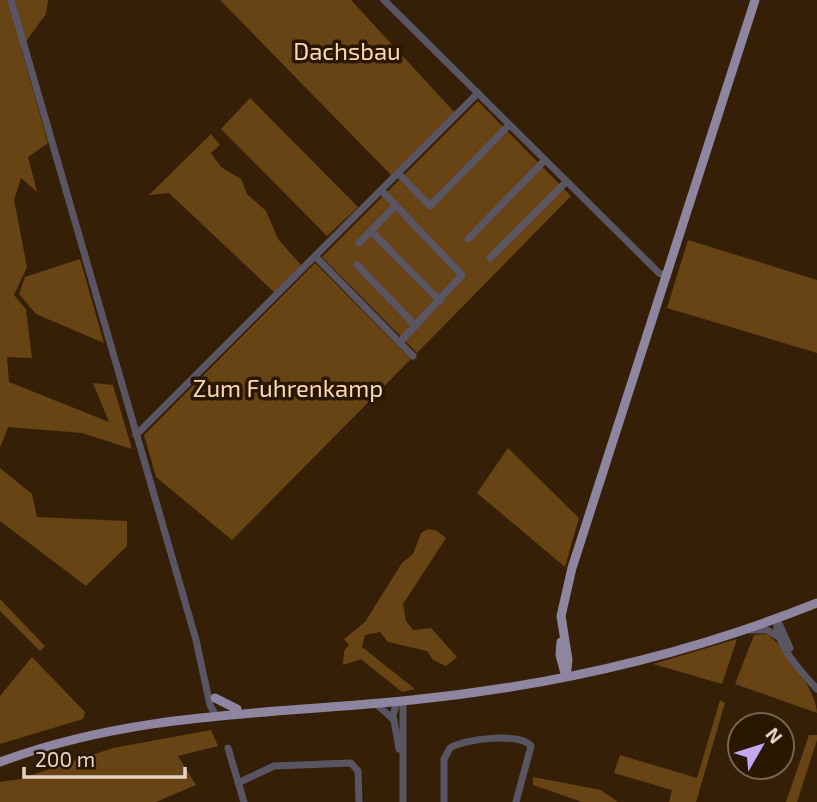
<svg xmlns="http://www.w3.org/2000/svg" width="817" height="802" font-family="'Exo 2',sans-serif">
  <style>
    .green { fill: #684314 }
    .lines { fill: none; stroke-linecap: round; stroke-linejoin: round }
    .minor { stroke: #5a5563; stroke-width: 7 }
    .major { stroke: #8e85a1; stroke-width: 9 }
    .labels { text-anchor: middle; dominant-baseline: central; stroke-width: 7; stroke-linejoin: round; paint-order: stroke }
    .park-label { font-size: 24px; fill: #fdd8b0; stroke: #2a1700 }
  </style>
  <rect width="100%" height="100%" fill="#352007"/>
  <path class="green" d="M 0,0 L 48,0 L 46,14 L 21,48 L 48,143 L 28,157 L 37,192 L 21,178 L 14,200 L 27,267 L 14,295 L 26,309 L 32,358 L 7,357 L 9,382 L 109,422 L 93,383 L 113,385 L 132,449 L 82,433 L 8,427 L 0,448 Z
    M 220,0 L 351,0 L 457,115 L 391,175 Z
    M 250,98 L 358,207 L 327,236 L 221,129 Z
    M 478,101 L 571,196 L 417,353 L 322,257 Z
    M 211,134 L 220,145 L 211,153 L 221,167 L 241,179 L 247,194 L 266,211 L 278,239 L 301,265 L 275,293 L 169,193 L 149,195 Z
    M 688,240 L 817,280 L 817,353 L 667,308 Z
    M 80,259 L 104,343 L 36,314 L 19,294 L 25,277 Z
    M 315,263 L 411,359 L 232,540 L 156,477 L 144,435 Z
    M 508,448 L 579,518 L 565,567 L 477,493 Z
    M 0,468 L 32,494 L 37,517 L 127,521 L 127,546 L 86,586 L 0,521 Z
    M 428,529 L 437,531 L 446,538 L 403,604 L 406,621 L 413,630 L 431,628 L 457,657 L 446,666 L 433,660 L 427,651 L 388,642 L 380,632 L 365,635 L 362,647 L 415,689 L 402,692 L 361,659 L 343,665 L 344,651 L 349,645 L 344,639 L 365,622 L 402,563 L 413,554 L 421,533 Z
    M 0,599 L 45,646 L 40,651 L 0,611 Z
    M 767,634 C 784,646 817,692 817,713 L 735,684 L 754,635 Z
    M 737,639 L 722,684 L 653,664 Z
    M 32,657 L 85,712 L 83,719 L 0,744 L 0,696 Z
    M 720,700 L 725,703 L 696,802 L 669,802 L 672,790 L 614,773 L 620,755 L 697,778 Z
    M 211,730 L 218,746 L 178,756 L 196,785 L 156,802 L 0,802 L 0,782 L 20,779 L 113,748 Z
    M 809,735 L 817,735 L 817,740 L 797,802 L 786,802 Z
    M 533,777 L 601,790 L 618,802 L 582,802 L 533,785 Z"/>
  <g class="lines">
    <path class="minor" d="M 11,0 L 196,640 L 210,705 L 215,714
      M 384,0 L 659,273 L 667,276
      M 398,173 L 430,206 L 509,125
      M 381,190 L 462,275 L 400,342
      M 371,231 L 440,301
      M 468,239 L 545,160
      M 359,243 L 395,206
      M 490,258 L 566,182
      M 357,265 L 416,326
      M 413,356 L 315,256 L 478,93
      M 136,435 L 315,256
      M 777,619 C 773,642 802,673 817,689
      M 777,619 L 790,648
      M 749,630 L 767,630 L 777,636
      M 397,701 L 393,715 L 399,749
      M 403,701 L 403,802
      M 375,703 L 394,720
      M 228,748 L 244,802
      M 238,783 L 274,766 L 351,763 L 358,771 L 359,802
      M 444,802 L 444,759 L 450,748 C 464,739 520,732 531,746 L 516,802"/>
    <path class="major" d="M 561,642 L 560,655 L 566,677
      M 566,677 L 568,660 L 561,616 L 572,568 L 755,0
      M 215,698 L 237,709
      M 0,762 C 138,711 268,715 412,700 C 551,686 687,655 817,603"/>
  </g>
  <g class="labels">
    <g class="park-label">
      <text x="347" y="50">Dachsbau</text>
      <text x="288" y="387">Zum Fuhrenkamp</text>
    </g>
  </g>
  <g transform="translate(761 746) rotate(51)"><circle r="33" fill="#2a1700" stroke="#74634f" stroke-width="2"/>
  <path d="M0-5L12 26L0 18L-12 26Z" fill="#c1a8f3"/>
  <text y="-10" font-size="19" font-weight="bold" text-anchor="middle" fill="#e2d4c6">N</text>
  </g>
  <path d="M24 767v10h161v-10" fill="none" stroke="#e2d4c6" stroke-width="3.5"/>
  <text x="35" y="767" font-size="21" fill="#e2d4c6" stroke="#2a1700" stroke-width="5" paint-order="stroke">200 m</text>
</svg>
